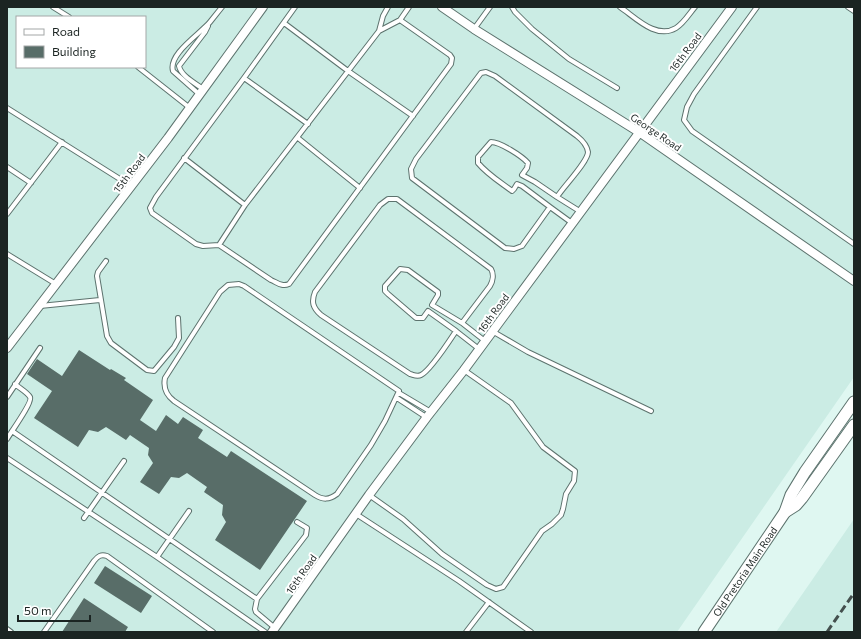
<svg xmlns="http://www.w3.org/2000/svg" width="861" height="639" font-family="Commissioner,sans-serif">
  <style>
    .built { fill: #cbece4; fill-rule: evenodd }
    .building { fill: #586d68 }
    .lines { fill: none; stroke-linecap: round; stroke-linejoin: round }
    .lane-casing { stroke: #5d736e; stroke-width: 6 }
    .street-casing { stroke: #5d736e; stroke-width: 10 }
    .secondary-casing { stroke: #5d736e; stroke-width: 13 }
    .lane { stroke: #fff; stroke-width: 4 }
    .street { stroke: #fff; stroke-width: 8 }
    .secondary { stroke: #fff; stroke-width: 11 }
    .rail { stroke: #44504e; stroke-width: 3; stroke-dasharray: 8 4; stroke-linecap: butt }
    .labels { text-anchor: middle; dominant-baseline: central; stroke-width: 4; stroke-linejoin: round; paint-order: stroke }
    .street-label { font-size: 10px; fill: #1b2422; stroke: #fff }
  </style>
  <rect width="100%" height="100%" fill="#dff7f1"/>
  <path class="built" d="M 7,7 L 854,7 L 854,377 L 677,632 L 7,632 ZM 17,17 L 145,17 L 145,67 L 17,67 Z
    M 854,519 L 854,632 L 776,632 L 810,583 Z"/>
  <path class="building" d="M 79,350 L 110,370 L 111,369 L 126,378 L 124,380 L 153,400 L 140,420 L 156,431 L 166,415 L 178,424 L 183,417 L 203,430 L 198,438 L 227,457 L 231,451 L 307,501 L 260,570 L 215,540 L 226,522 L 222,515 L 223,505 L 204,492 L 207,487 L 187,473 L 179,478 L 171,477 L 159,494 L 140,482 L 153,463 L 148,455 L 149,448 L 130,435 L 126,440 L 106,427 L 98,432 L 89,430 L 78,447 L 34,418 L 52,391 L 27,374 L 37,359 L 62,376 Z
    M 105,566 L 152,596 L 141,613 L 94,583 Z
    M 84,598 L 128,627 L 125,632 L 62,632 Z"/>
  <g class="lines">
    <g class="lane-casing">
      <path id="lane" d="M 53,7 L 69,17
        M 295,7 L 244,78 L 156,197 L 150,208 L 152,213 L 196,244 L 203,246 L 219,245 L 271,280 C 278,283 282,287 289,284 L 451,64 L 452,58 L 450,55 L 400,20
        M 512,7 L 515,12 L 532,29 L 569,59 L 617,88
        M 620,7 C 635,17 656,40 676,28 C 684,23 689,14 695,7
        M 757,7 L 694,94 L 687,107 L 684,120 L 692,131 L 854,244
        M 848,7 L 854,11
        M 284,23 L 348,71 L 413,116
        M 474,29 L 490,7
        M 379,31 L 400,20 L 409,7
        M 138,67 L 190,108
        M 244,78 L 308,124
        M 203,89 C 195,83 181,76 179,66 L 205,32 L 208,26
        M 199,94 L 173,71 C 168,54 200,34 210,22 C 214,17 218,12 222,7
        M 7,108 L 131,186
        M 298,138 L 360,188
        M 184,158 L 245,205
        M 7,167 L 31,183
        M 550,207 L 522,186 L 517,184 L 514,189 L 512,191 C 500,182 487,174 478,163 L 478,157 L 491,142 C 500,142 522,156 528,163 L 527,168 L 522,175 L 535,182 L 557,197
        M 7,214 L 62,142
        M 572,223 L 550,207 L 522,246 L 514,249 L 505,248 L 412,178 L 411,169 L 416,159 L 481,73 L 486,72 L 495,76 L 577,136 C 582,140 587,145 588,152 C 588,162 563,187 557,197 L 581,212
        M 219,245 L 245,205 L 379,31 L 383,16 L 388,7
        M 7,254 L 56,284
        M 106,261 L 98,272 L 97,276 L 107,336 L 111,343 L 147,370 L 154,371 L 174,347 L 179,338 L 178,318
        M 239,284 L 244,286 L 399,391 L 385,421 L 371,445 L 337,494 C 329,500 323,500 315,495 L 174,401 C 166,395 163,388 165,378 L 220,292 L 228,285 Z
        M 40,306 L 100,300
        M 456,331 L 428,311 L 423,318 L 416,318 L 388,294 L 385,291 L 385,286 L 400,269 L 408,270 L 438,292 L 438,295 L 432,305 L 462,323
        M 492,331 L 528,352 L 651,411
        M 479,349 L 456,331 C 450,340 430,371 421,375 C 417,377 414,375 410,374 L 321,315 C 313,308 311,302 315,292 L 380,205 L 388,199 L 397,199 L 491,269 C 494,274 493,281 490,286 L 462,323 L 485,341
        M 399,393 L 431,412
        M 7,397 L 40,348
        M 397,398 L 426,417
        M 12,431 L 257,599
        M 7,439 C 11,432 33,402 30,397 C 27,392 19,388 15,384
        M 7,458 L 157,557 L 265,632
        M 369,495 L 403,519 L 442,554 L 487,585 L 496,589 L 503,587 L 542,531 L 552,524 L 561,515 L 563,509 L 566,494 L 574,481 L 575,471 L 543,447 L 511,403 L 464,370
        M 356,514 L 459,581 L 531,632
        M 84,518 L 124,461
        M 157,557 L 189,511
        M 275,628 L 256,612 L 255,609 L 257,599 L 306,535 L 307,528 L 297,522
        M 7,629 L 11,632
        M 44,632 L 94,561 C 98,556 101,554 107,556 L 213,632
        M 466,632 L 489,602"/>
    </g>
    <g class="street-casing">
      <path id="street" d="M 442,7 L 474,29 L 639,132 L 854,281
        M 7,348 L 168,138 L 263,7
        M 272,632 L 369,495 L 427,417 L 464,370 L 732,7"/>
    </g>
    <g class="secondary-casing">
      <g id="secondary">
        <path d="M 785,512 L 796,505 L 802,498 L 854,425"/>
        <path id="s1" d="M 704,632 L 785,512 L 791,495 L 805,472 L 854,402"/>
      </g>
    </g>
    <use href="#lane" class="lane"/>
    <use href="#street" class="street"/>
    <use href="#secondary" class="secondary"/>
    <path class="rail" d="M 827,632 L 854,593"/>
  </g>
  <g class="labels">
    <g class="street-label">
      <text transform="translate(685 52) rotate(-53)">16th Road</text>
      <text transform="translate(656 132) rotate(34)">George Road</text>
      <text transform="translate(129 173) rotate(-53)">15th Road</text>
      <text transform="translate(493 313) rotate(-54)">16th Road</text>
      <text stroke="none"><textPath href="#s1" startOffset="73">Old Pretoria Main Road</textPath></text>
      <text transform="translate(301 574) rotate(-55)">16th Road</text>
    </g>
  </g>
  <rect width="861" height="639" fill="none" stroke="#1b2422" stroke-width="16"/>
  <rect x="16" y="16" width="130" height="52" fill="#ffffff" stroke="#a4a7a7"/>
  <rect x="24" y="29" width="20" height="6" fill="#ffffff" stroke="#a4a7a7"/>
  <text x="52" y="36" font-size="12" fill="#1b2422">Road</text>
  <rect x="24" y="46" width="20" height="12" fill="#586d68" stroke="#a4a7a7"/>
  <text x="52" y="56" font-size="12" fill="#1b2422">Building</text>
  <path d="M18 615v6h72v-6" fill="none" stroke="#1b2422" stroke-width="2"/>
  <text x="24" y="615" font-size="12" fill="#1b2422" stroke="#ffffff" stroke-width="3" paint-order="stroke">50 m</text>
</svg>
